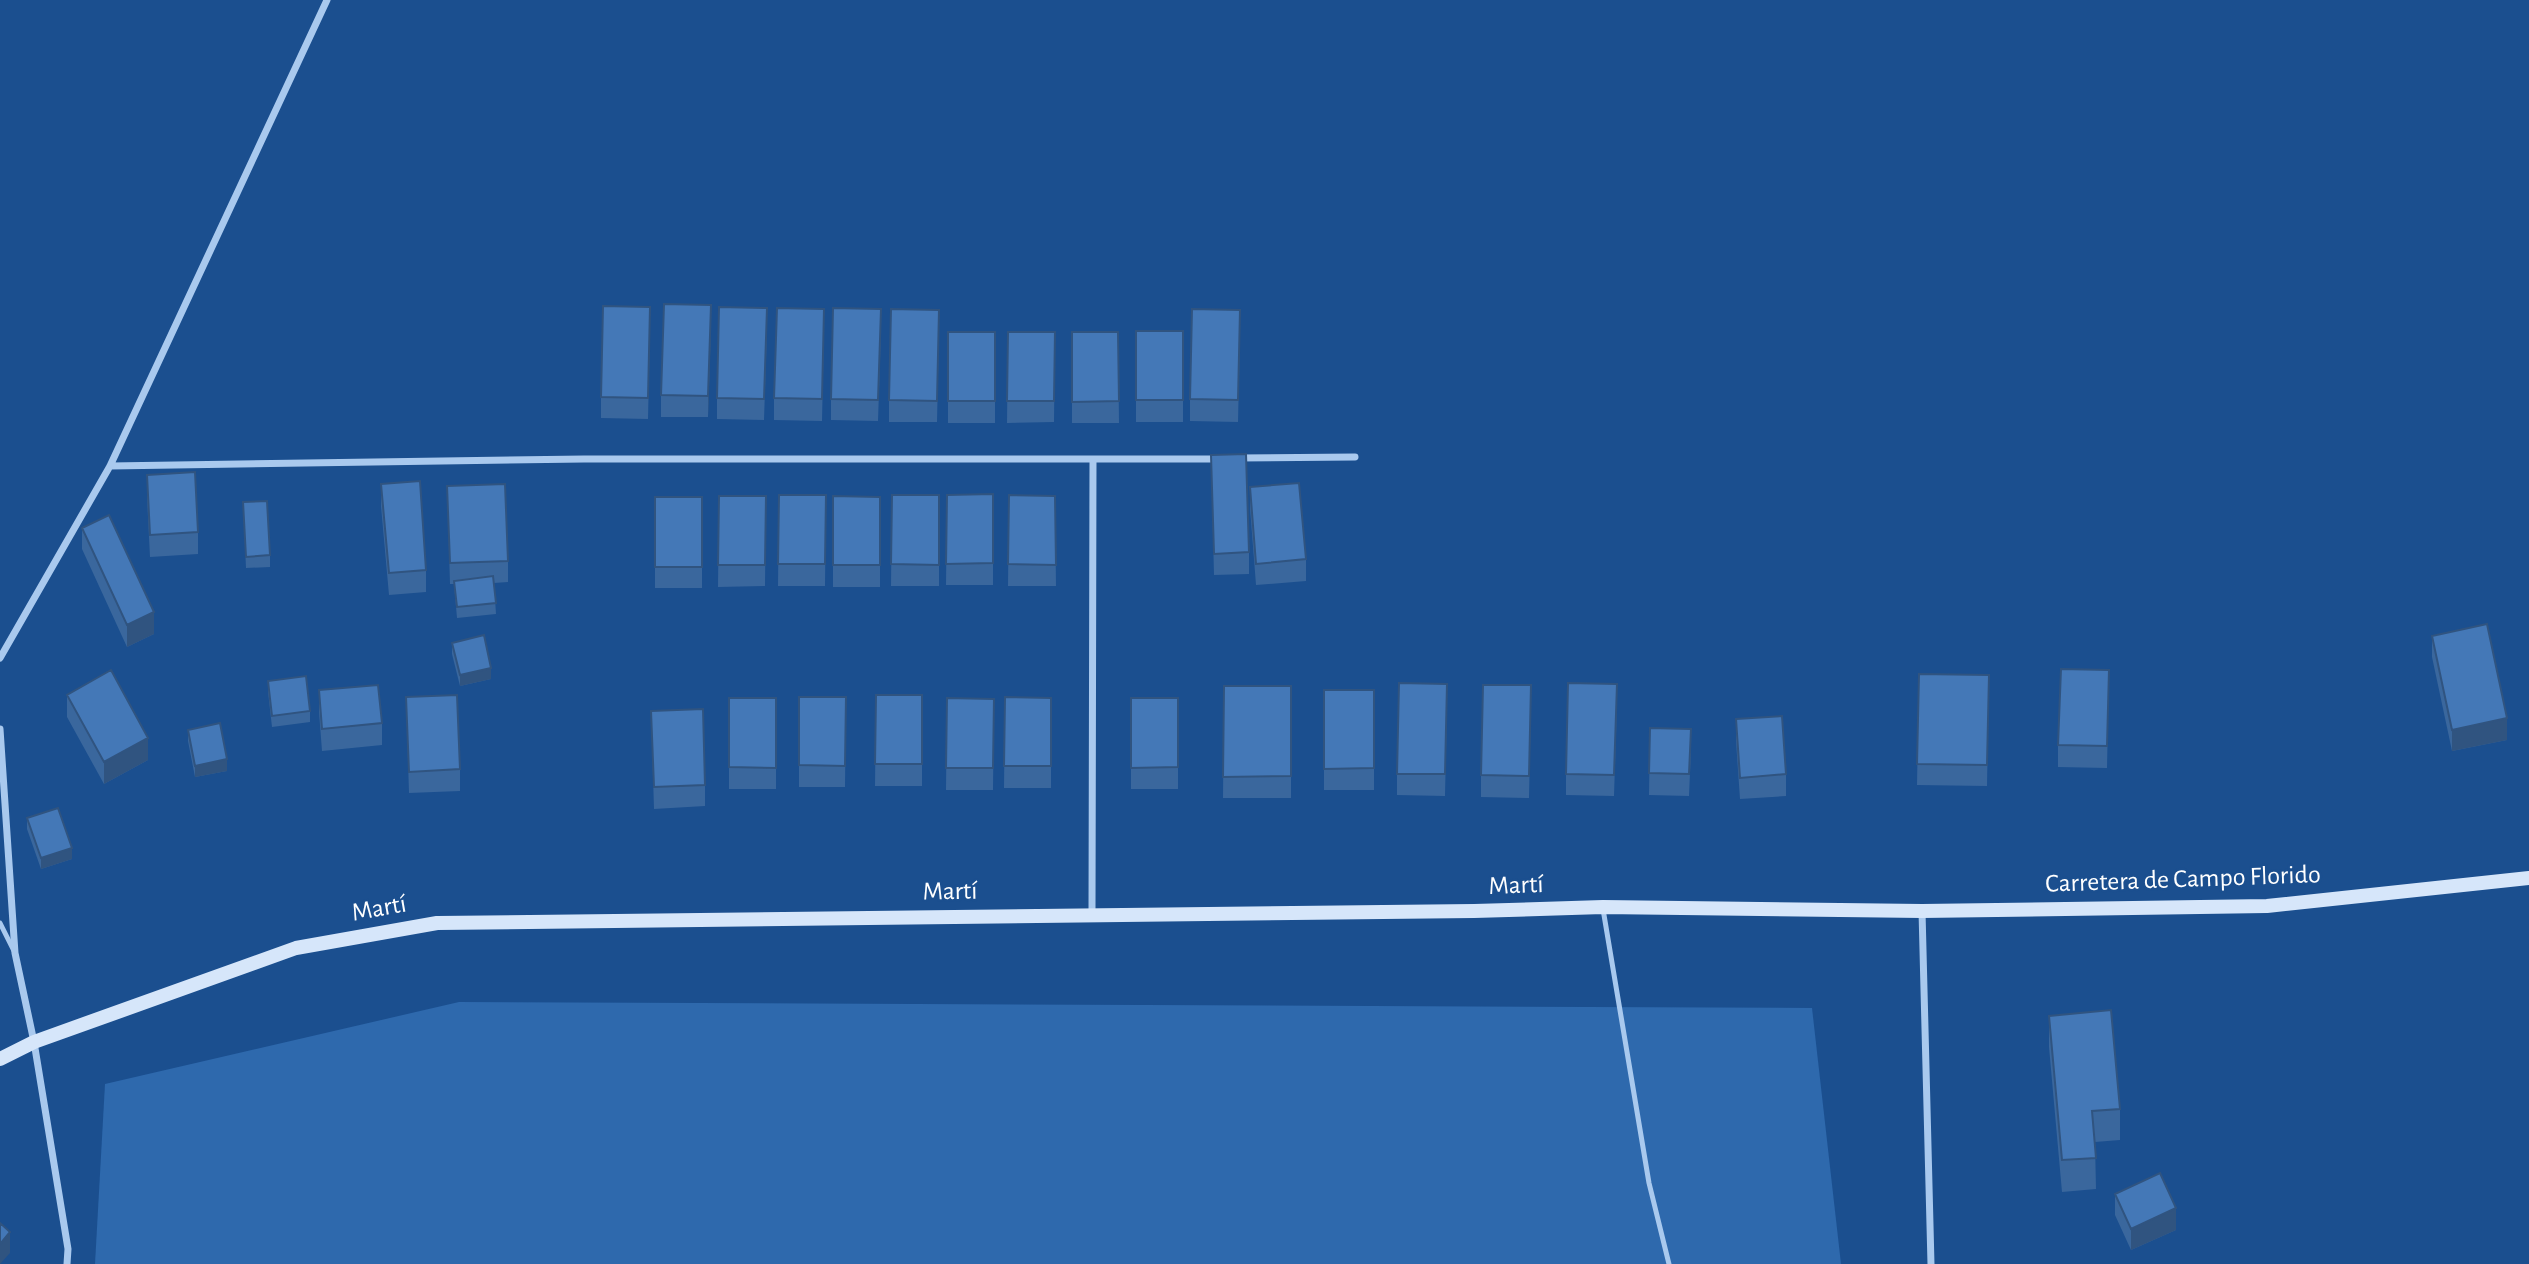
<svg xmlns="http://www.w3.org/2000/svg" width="2529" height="1264" font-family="'Alegreya Sans',sans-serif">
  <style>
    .green { fill: #2e69ad }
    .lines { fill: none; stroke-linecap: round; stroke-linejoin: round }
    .service { stroke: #a9c9ee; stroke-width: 5 }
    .minor { stroke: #a9c9ee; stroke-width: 7 }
    .secondary { stroke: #d6e6fa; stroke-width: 14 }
    .wall { fill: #3a679d }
    .shaded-wall { fill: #305480 }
    .building { fill: #4478b7; stroke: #305480; stroke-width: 2 }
    .labels { text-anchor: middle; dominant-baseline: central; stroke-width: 5; stroke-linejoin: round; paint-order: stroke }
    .street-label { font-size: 26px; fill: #fff; stroke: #1b4f8f }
  </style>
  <rect width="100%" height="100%" fill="#1b4f8f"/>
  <path class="green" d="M 459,1002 L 1812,1008 L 1841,1264 L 95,1264 L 105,1084 Z"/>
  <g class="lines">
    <path class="service" d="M 1603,909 L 1649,1183 L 1669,1264
      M 0,923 L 14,951"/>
    <path class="minor" d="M 1237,458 L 1355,457
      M 110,466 L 584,459 L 1218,459
      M 0,658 L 110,466 L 327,0
      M 0,729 L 15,953 L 34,1042 L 68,1249 L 67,1264
      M 1922,911 L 1931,1264
      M 1092,914 L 1093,460"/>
    <path class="secondary" d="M 0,1059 L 34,1042 L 296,948 L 437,923 L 1474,911 L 1603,907 L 1922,911 L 2267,906 L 2529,878"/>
  </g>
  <path class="wall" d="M 711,327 L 708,417 L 661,417 L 661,395 Z
    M 650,329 L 648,419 L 601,418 L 601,397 Z
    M 767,330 L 764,420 L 717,419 L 717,398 Z
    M 824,330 L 822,421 L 774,420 L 774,398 Z
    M 881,331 L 878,421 L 831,420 L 831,399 Z
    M 1136,331 L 1183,331 L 1183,422 L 1136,422 Z
    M 939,332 L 937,422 L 889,422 L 889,400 Z
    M 948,332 L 995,332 L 995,423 L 948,423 Z
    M 1008,332 L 1055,332 L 1054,422 L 1007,423 Z
    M 1072,332 L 1118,332 L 1119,423 L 1072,423 Z
    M 1240,332 L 1238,422 L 1190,421 L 1190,399 Z
    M 1211,455 L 1249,552 L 1249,574 L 1214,575 Z
    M 147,475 L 198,532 L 198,554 L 150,557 L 147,497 Z
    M 381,484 L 426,570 L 426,592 L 389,595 L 381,506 Z
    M 447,486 L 508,561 L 508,582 L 494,583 L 496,614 L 457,618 L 454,584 L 450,584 Z
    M 1250,487 L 1306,559 L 1306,581 L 1256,585 L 1250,508 Z
    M 993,494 L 993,585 L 946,585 L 947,495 Z
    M 779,495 L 826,495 L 825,586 L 778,586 Z
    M 892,495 L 939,495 L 939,586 L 891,586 Z
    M 1009,495 L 1055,496 L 1056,586 L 1008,586 Z
    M 719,496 L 766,496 L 765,586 L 718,587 Z
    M 833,496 L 880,497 L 880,587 L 833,587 Z
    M 655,497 L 702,497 L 702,588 L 655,588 Z
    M 243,502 L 270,555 L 270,567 L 246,568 Z
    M 82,528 L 154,634 L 127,647 L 82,549 Z
    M 2432,636 L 2507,740 L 2452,751 L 2432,657 Z
    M 452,643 L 491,679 L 460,686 L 452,654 Z
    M 2109,670 L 2107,768 L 2058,767 L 2058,745 Z
    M 1919,674 L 1989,675 L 1987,786 L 1917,785 Z
    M 268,681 L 310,711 L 310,722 L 272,727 L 268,692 Z
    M 1224,686 L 1291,686 L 1291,798 L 1223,798 Z
    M 319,690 L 382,723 L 382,745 L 322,751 L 319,712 Z
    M 1324,690 L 1374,690 L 1374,790 L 1324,790 Z
    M 67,695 L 148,760 L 104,784 L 67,717 Z
    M 876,695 L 922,695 L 922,786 L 875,786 Z
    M 406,697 L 460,769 L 460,791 L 409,793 Z
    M 799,697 L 846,697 L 845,787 L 799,787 Z
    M 1005,697 L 1051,698 L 1051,788 L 1004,788 Z
    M 729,698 L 776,698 L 776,789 L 729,789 Z
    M 947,698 L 994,699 L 993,790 L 946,790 Z
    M 1131,698 L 1178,698 L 1178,789 L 1131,789 Z
    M 1617,705 L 1614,796 L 1566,795 L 1566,774 Z
    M 1447,706 L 1445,796 L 1397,795 L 1397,774 Z
    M 1531,707 L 1529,798 L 1481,797 L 1481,775 Z
    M 651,711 L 705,785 L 705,806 L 654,809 Z
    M 1736,719 L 1786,774 L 1786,796 L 1740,799 L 1736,741 Z
    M 1650,728 L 1691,750 L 1689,796 L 1649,795 Z
    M 188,730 L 227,771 L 195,777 L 188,741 Z
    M 27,818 L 72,859 L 41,869 L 27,829 Z
    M 2049,1016 L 2120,1109 L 2120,1140 L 2095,1142 L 2096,1189 L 2062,1192 L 2049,1047 Z
    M 2115,1194 L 2176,1230 L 2131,1250 L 2115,1215 Z"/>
  <path class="shaded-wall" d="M 711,305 L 711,327 L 708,417 L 708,396 Z
    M 154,612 L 154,634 L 127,647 L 127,625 Z
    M 491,668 L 491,679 L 460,686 L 460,675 Z
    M 2507,718 L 2507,740 L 2452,751 L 2452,730 Z
    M 148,738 L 148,760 L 104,784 L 104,762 Z
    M 227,759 L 227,771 L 195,777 L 195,766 Z
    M 72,848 L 72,859 L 41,869 L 41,858 Z
    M 2176,1208 L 2176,1230 L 2131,1250 L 2131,1229 Z
    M 10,1232 L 10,1253 L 0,1264 L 0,1244 Z"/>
  <path class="building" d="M 664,304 L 711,305 L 708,396 L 661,395 Z
    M 603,306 L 650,307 L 648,398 L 601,397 Z
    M 719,307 L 767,308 L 764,399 L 717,398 Z
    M 777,308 L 824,309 L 822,399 L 774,398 Z
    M 833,308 L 881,309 L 878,400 L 831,399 Z
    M 891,309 L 939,310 L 937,401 L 889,400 Z
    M 1192,309 L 1240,310 L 1238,400 L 1190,399 Z
    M 1136,331 L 1183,331 L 1183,400 L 1136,400 Z
    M 948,332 L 995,332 L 995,401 L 948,401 Z
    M 1008,332 L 1055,332 L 1054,401 L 1007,401 Z
    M 1072,332 L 1118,332 L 1119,401 L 1072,402 Z
    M 1246,454 L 1249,552 L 1214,554 L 1211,455 Z
    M 195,472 L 198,532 L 150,535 L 147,475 Z
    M 420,481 L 426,570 L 389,573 L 381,484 Z
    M 1299,483 L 1306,559 L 1256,564 L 1250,487 Z
    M 505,484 L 508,561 L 450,563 L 447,486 Z
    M 993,494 L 993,563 L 946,564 L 947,495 Z
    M 779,495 L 826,495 L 825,564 L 778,564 Z
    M 892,495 L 939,495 L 939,565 L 891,564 Z
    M 1009,495 L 1055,496 L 1056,565 L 1008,564 Z
    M 719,496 L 766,496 L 765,565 L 718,565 Z
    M 833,496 L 880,497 L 880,565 L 833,565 Z
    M 655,497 L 702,497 L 702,567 L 655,567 Z
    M 267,501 L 270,555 L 246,557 L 243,502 Z
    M 109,515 L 154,612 L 127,625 L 82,528 Z
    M 493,576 L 496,603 L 457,607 L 454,581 Z
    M 2487,624 L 2507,718 L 2452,730 L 2432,636 Z
    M 484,635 L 491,668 L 460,675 L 452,643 Z
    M 2061,669 L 2109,670 L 2107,746 L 2058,745 Z
    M 111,670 L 148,738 L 104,762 L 67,695 Z
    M 1919,674 L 1989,675 L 1987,765 L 1917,764 Z
    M 306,676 L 310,711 L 272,716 L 268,681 Z
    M 1399,683 L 1447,684 L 1445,774 L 1397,774 Z
    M 1568,683 L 1617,684 L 1614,775 L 1566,774 Z
    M 378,685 L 382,723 L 322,729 L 319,690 Z
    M 1483,685 L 1531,685 L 1529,776 L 1481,775 Z
    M 1224,686 L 1291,686 L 1291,776 L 1223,777 Z
    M 1324,690 L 1374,690 L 1374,768 L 1324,769 Z
    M 457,695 L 460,769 L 409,772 L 406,697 Z
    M 876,695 L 922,695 L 922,764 L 875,764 Z
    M 799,697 L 846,697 L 845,766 L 799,765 Z
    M 1005,697 L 1051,698 L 1051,766 L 1004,766 Z
    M 729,698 L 776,698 L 776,768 L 729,767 Z
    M 947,698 L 994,699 L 993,768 L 946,768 Z
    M 1131,698 L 1178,698 L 1178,767 L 1131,768 Z
    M 703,709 L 705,785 L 654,787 L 651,711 Z
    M 1782,716 L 1786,774 L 1740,778 L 1736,719 Z
    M 220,723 L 227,759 L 195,766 L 188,730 Z
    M 1650,728 L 1691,729 L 1689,774 L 1649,773 Z
    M 58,808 L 72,848 L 41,858 L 27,818 Z
    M 2111,1010 L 2120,1109 L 2092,1111 L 2096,1158 L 2062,1160 L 2049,1016 Z
    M 2160,1173 L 2176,1208 L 2131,1229 L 2115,1194 Z
    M 0,1223 L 10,1232 L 0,1244 Z"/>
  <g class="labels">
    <g class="street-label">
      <text transform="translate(2183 879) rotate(-2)">Carretera de Campo Florido</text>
      <text transform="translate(1516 885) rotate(-2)">Martí</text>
      <text transform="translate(950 891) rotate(-1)">Martí</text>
      <text transform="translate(379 908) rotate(-10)">Martí</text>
    </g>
  </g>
</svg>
